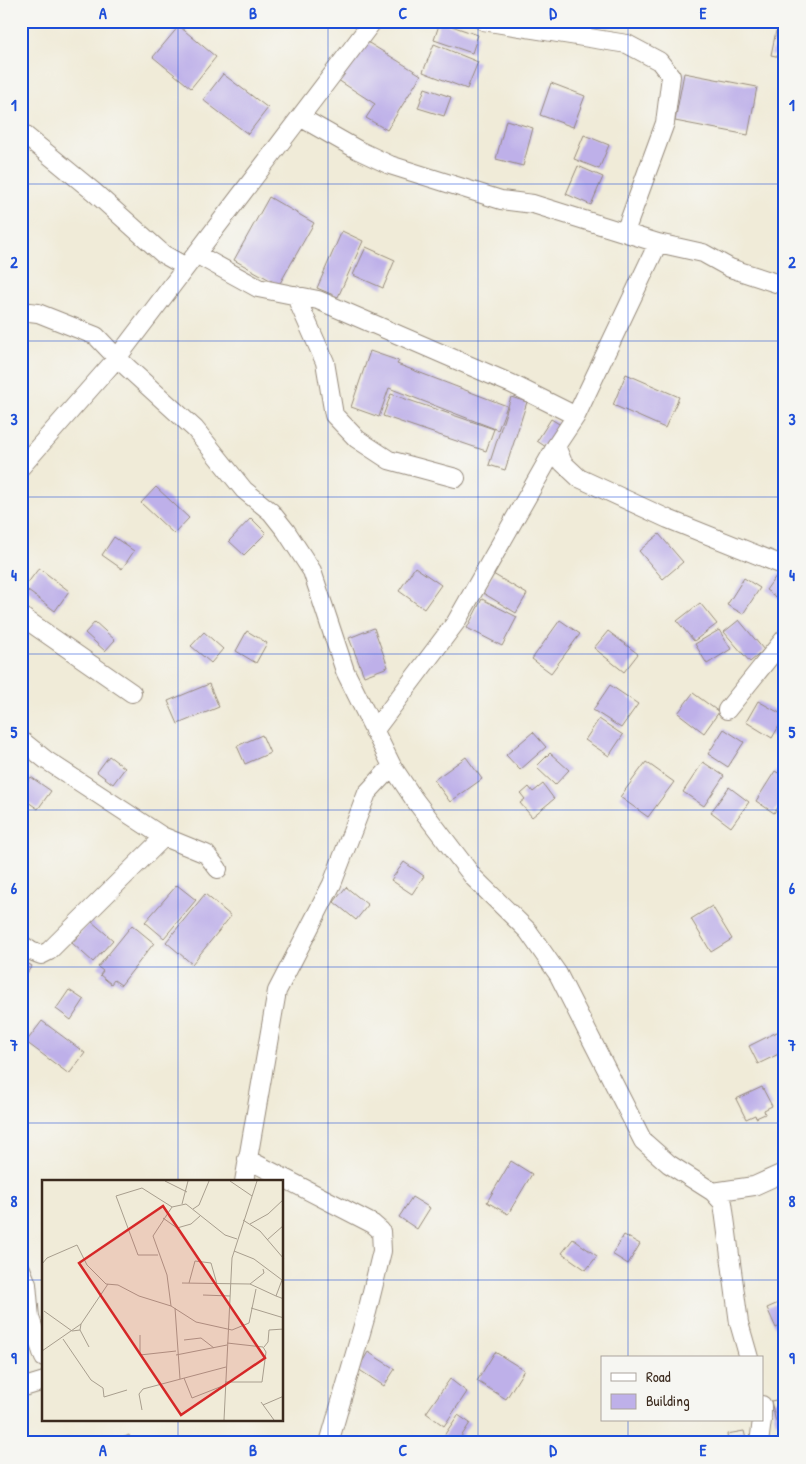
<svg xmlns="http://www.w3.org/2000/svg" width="806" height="1464" font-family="'Patrick Hand',sans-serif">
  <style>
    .building { fill: #beb0e9 }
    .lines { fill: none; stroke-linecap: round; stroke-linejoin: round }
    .minor-casing { stroke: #968a7b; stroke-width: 20 }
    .minor { stroke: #fff; stroke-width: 18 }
    .grid { fill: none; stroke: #1d4ed8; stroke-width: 1; stroke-opacity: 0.55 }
    .inset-road { fill: none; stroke: #a89e8e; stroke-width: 1 }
    .view { fill: #d62828; fill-opacity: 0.15; stroke: #d62828; stroke-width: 2.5 }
    .inset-edge { fill: none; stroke: #3b2a1e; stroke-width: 2.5 }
    .neatline { fill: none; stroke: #1d4ed8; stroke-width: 2 }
    .grid-label { font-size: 16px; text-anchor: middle; font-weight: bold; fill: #1d4ed8 }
  </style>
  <rect width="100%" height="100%" fill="#f6f6f2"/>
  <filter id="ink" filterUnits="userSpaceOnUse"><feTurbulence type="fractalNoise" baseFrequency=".02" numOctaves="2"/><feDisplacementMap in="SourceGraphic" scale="10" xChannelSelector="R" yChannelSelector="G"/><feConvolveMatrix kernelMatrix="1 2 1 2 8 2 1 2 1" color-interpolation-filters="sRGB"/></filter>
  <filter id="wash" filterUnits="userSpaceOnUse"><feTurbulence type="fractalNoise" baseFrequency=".0096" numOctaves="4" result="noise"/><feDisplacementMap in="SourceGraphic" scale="20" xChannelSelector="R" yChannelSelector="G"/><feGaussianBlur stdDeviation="1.12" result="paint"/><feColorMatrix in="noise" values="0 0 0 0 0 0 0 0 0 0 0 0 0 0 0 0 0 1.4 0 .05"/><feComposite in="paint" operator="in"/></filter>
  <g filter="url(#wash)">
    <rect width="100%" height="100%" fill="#f0ebd8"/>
    <g id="blocks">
      <path class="building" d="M 440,22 L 478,35 L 472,53 L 434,40 Z
        M 179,26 L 216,57 L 191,88 L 153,57 Z
        M 776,31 L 785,33 L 785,58 L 771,55 Z
        M 364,40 L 421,75 L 387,130 L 366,118 L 375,104 L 338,80 Z
        M 434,44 L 478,62 L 467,89 L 423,72 Z
        M 684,73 L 757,87 L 748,135 L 675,121 Z
        M 223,74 L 268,108 L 248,134 L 203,100 Z
        M 551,83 L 585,96 L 573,127 L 540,115 Z
        M 425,88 L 451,97 L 444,116 L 418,108 Z
        M 506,120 L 533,128 L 523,166 L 496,159 Z
        M 584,135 L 609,145 L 599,169 L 574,159 Z
        M 578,166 L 603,177 L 591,205 L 566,194 Z
        M 269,197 L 314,223 L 279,285 L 234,260 Z
        M 342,231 L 363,241 L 338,297 L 317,288 Z
        M 366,247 L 395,260 L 383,288 L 353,275 Z
        M 370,351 L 399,361 L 397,364 L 507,406 L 498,430 L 389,388 L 379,417 L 351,407 Z
        M 626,374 L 679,397 L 665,428 L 613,405 Z
        M 391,394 L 494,429 L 486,451 L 383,416 Z
        M 511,397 L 527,402 L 505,470 L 489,465 Z
        M 551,419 L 564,427 L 549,449 L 537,441 Z
        M 156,487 L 189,518 L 174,534 L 141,503 Z
        M 251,518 L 266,533 L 244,555 L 229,541 Z
        M 659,534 L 683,562 L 663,579 L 639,551 Z
        M 114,537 L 134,551 L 122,569 L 102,555 Z
        M 415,567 L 441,585 L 424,609 L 399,591 Z
        M 39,568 L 69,591 L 55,611 L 24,588 Z
        M 779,572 L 785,576 L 785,603 L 766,590 Z
        M 493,574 L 527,594 L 516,613 L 483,593 Z
        M 744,578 L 760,588 L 743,614 L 727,605 Z
        M 482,599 L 517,617 L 502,646 L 467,628 Z
        M 700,603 L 717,624 L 694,641 L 677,621 Z
        M 560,620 L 580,634 L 551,673 L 532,659 Z
        M 739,620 L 764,650 L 750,662 L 724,632 Z
        M 95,622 L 115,640 L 105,651 L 85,633 Z
        M 374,628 L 388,667 L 364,676 L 349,638 Z
        M 719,630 L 731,649 L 707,664 L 695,644 Z
        M 247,631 L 267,643 L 256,663 L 236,651 Z
        M 608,631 L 638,654 L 624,672 L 594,648 Z
        M 204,632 L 223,649 L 211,663 L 191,646 Z
        M 209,684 L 219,707 L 178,724 L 168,701 Z
        M 610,685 L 638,704 L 621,728 L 593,710 Z
        M 693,693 L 719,712 L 704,733 L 678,713 Z
        M 758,701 L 785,716 L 772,738 L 746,722 Z
        M 599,719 L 623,735 L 609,756 L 585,740 Z
        M 724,729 L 744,742 L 728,767 L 708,754 Z
        M 533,732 L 546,747 L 520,770 L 506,755 Z
        M 262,735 L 270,753 L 245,764 L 237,746 Z
        M 550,753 L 569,770 L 555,785 L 536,767 Z
        M 109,756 L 125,768 L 113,784 L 97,772 Z
        M 466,757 L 482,779 L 450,802 L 434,780 Z
        M 646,762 L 674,782 L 648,817 L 620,797 Z
        M 703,762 L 724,776 L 704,806 L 683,792 Z
        M 775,771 L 785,777 L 785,797 L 774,813 L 756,801 Z
        M 31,777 L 51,791 L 38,809 L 21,797 L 21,791 Z
        M 543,784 L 554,799 L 532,817 L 520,803 L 525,799 L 521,794 L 529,787 L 533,792 Z
        M 729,787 L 749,802 L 731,827 L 711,812 Z
        M 404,862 L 424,876 L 412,894 L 391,880 Z
        M 177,885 L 196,900 L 164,938 L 145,922 Z
        M 346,887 L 368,905 L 356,920 L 334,902 Z
        M 205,894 L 231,916 L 192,964 L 166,942 Z
        M 712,906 L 732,939 L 711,952 L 691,919 Z
        M 91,921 L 113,940 L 93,962 L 72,943 Z
        M 132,925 L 154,943 L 121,985 L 114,980 L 111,984 L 100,975 L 103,971 L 98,967 Z
        M 21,959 L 32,966 L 21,981 Z
        M 69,990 L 84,1000 L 71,1020 L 56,1009 Z
        M 42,1021 L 85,1053 L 69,1074 L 26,1042 Z
        M 779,1031 L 785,1043 L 785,1051 L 758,1064 L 749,1046 Z
        M 762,1087 L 772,1106 L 764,1110 L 765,1114 L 756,1118 L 755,1115 L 746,1119 L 736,1099 Z
        M 511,1161 L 532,1174 L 508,1214 L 487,1202 Z
        M 412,1197 L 430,1208 L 417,1229 L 399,1217 Z
        M 624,1235 L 640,1244 L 628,1264 L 612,1254 Z
        M 573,1239 L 597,1256 L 586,1270 L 562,1253 Z
        M 785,1300 L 785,1324 L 776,1328 L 767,1308 Z
        M 21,1345 L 26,1359 L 21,1361 Z
        M 368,1352 L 395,1369 L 384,1386 L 358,1369 Z
        M 495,1352 L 524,1370 L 506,1399 L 477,1381 Z
        M 450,1379 L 467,1392 L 444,1426 L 426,1413 Z
        M 785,1398 L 785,1420 L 776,1422 L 771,1401 Z
        M 458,1415 L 470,1423 L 457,1443 L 451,1443 L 443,1437 Z
        M 744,1431 L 747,1443 L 728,1443 L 727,1434 Z
        M 129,1435 L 132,1443 L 111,1443 Z"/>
    </g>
  </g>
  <g filter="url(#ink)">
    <use href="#blocks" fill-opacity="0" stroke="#968a7b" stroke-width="1"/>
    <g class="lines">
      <g class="minor-casing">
        <path id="minor" d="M 483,21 L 627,44 L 659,61 L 671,76 L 665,123 L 625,232
          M 300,117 L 358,150 L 390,165 L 501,200 L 533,204 L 658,243 L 703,253 L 730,268 L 785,286
          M 21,132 L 94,192 L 163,254 L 186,267
          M 196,254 L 258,288 L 318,300 L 512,384 L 576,416
          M 295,295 L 325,362 L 334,415 L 357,439 L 389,460 L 456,478
          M 21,311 L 38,313 L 96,336 L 117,358 L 195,429 L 244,490 L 271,512 L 286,531 L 312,571 L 345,671 L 392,766 L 414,799 L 474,878 L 528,931 L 558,974 L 643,1141 L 669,1164 L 713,1192 L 723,1203 L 739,1323 L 749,1358
          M 556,446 L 563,463 L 579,478 L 668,519 L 785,566
          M 21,467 L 117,358 L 373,21
          M 21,616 L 132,693
          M 727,710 L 785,638
          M 374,731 L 456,622 L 556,446 L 576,416 L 658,243
          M 21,740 L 46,760 L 162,836 L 206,854 L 218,869
          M 21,944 L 31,951 L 41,955 L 49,951 L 164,837
          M 247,1159 L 373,1224 L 381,1231 L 382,1251 L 367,1312 L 329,1443
          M 244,1182 L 277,991 L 332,884 L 367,793 L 392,766
          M 713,1192 L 754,1186 L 785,1172
          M 21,1269 L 27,1284 L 30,1318 L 44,1358
          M 21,1388 L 44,1381
          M 762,1405 L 762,1417
          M 759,1443 L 762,1420"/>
      </g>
      <use href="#minor" class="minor"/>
    </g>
  </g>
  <path class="grid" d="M 178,21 L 178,1182M 328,21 L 328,1443M 478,21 L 478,1443M 628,21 L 628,1358M 21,184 L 785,184M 21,341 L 785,341M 21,497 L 785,497M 21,654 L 785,654M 21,810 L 785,810M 21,967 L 785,967M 21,1123 L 785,1123M 21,1280 L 44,1280M 282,1280 L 785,1280M 178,1420 L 178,1443M 628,1420 L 628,1443"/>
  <g transform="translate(42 1180)">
    <rect width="241" height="241" fill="#f0ebd8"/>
    <path class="inset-road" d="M 123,1 L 145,12M 188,1 L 210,16M 140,24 L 146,1M 151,29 L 157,25 L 167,1M 121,38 L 135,48 L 149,44 L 158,36M 201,40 L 218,51 L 242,79M 208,44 L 226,34 L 242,19M 225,60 L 242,45M 192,71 L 212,79 L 240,100 L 234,116 L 242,119M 116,75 L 96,75 L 74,16 L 100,8 L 130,27M 0,84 L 5,78 L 35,65 L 45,85 L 64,104 L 76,105 L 97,116 L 129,126 L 154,142 L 190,150 L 207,143 L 214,109M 140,103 L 208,104 L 234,116M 147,103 L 153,81 L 169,83 L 175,104M 208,104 L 222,93 L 221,89M 161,115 L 188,116M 129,126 L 125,95 L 111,56 L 130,27 L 144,24 L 183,55 L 195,59M 133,128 L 138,199M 209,128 L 242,138M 2,131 L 30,151 L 38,150 L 39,144M 38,150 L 47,167M 98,155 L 98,175 L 134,171M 21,159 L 49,200 L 61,208 L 62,217 L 85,210M 142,160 L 159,158 L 172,168M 185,163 L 221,167M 222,167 L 226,162 L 227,150 L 242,149M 0,171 L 39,144 L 66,104M 134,175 L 185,165M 142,198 L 150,218 L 183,205M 183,202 L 220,202 L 224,172 L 221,167M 219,222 L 232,240M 221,225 L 242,216M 100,230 L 97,214 L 101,209 L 184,187M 182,240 L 190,78 L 215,1"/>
    <path class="view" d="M 121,26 L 223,178 L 139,235 L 37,83 Z"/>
    <rect width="241" height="241" class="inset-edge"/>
  </g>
  <rect width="806" height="1464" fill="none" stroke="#f6f6f2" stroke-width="55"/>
  <rect x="601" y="1356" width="162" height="65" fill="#f6f6f2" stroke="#aba49d"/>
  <rect x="611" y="1373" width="25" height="8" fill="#ffffff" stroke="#aba49d"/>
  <text x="646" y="1382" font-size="15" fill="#3b2a1e">Road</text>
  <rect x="611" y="1394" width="25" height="15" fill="#beb0e9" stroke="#aba49d"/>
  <text x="646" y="1406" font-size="15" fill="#3b2a1e">Building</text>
  <rect x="28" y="28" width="750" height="1408" class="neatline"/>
  <g class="grid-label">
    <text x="103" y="19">A</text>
    <text x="253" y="19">B</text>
    <text x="403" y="19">C</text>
    <text x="553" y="19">D</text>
    <text x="703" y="19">E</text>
    <text x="14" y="111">1</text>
    <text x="792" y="111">1</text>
    <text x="14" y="268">2</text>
    <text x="792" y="268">2</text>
    <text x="14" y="425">3</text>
    <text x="792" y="425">3</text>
    <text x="14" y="581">4</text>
    <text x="792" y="581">4</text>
    <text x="14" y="738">5</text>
    <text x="792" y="738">5</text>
    <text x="14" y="894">6</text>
    <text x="792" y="894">6</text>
    <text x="14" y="1051">7</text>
    <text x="792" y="1051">7</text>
    <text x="14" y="1207">8</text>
    <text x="792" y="1207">8</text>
    <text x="14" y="1364">9</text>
    <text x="792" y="1364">9</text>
    <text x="103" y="1456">A</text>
    <text x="253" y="1456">B</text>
    <text x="403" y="1456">C</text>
    <text x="553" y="1456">D</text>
    <text x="703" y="1456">E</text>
  </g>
</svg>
